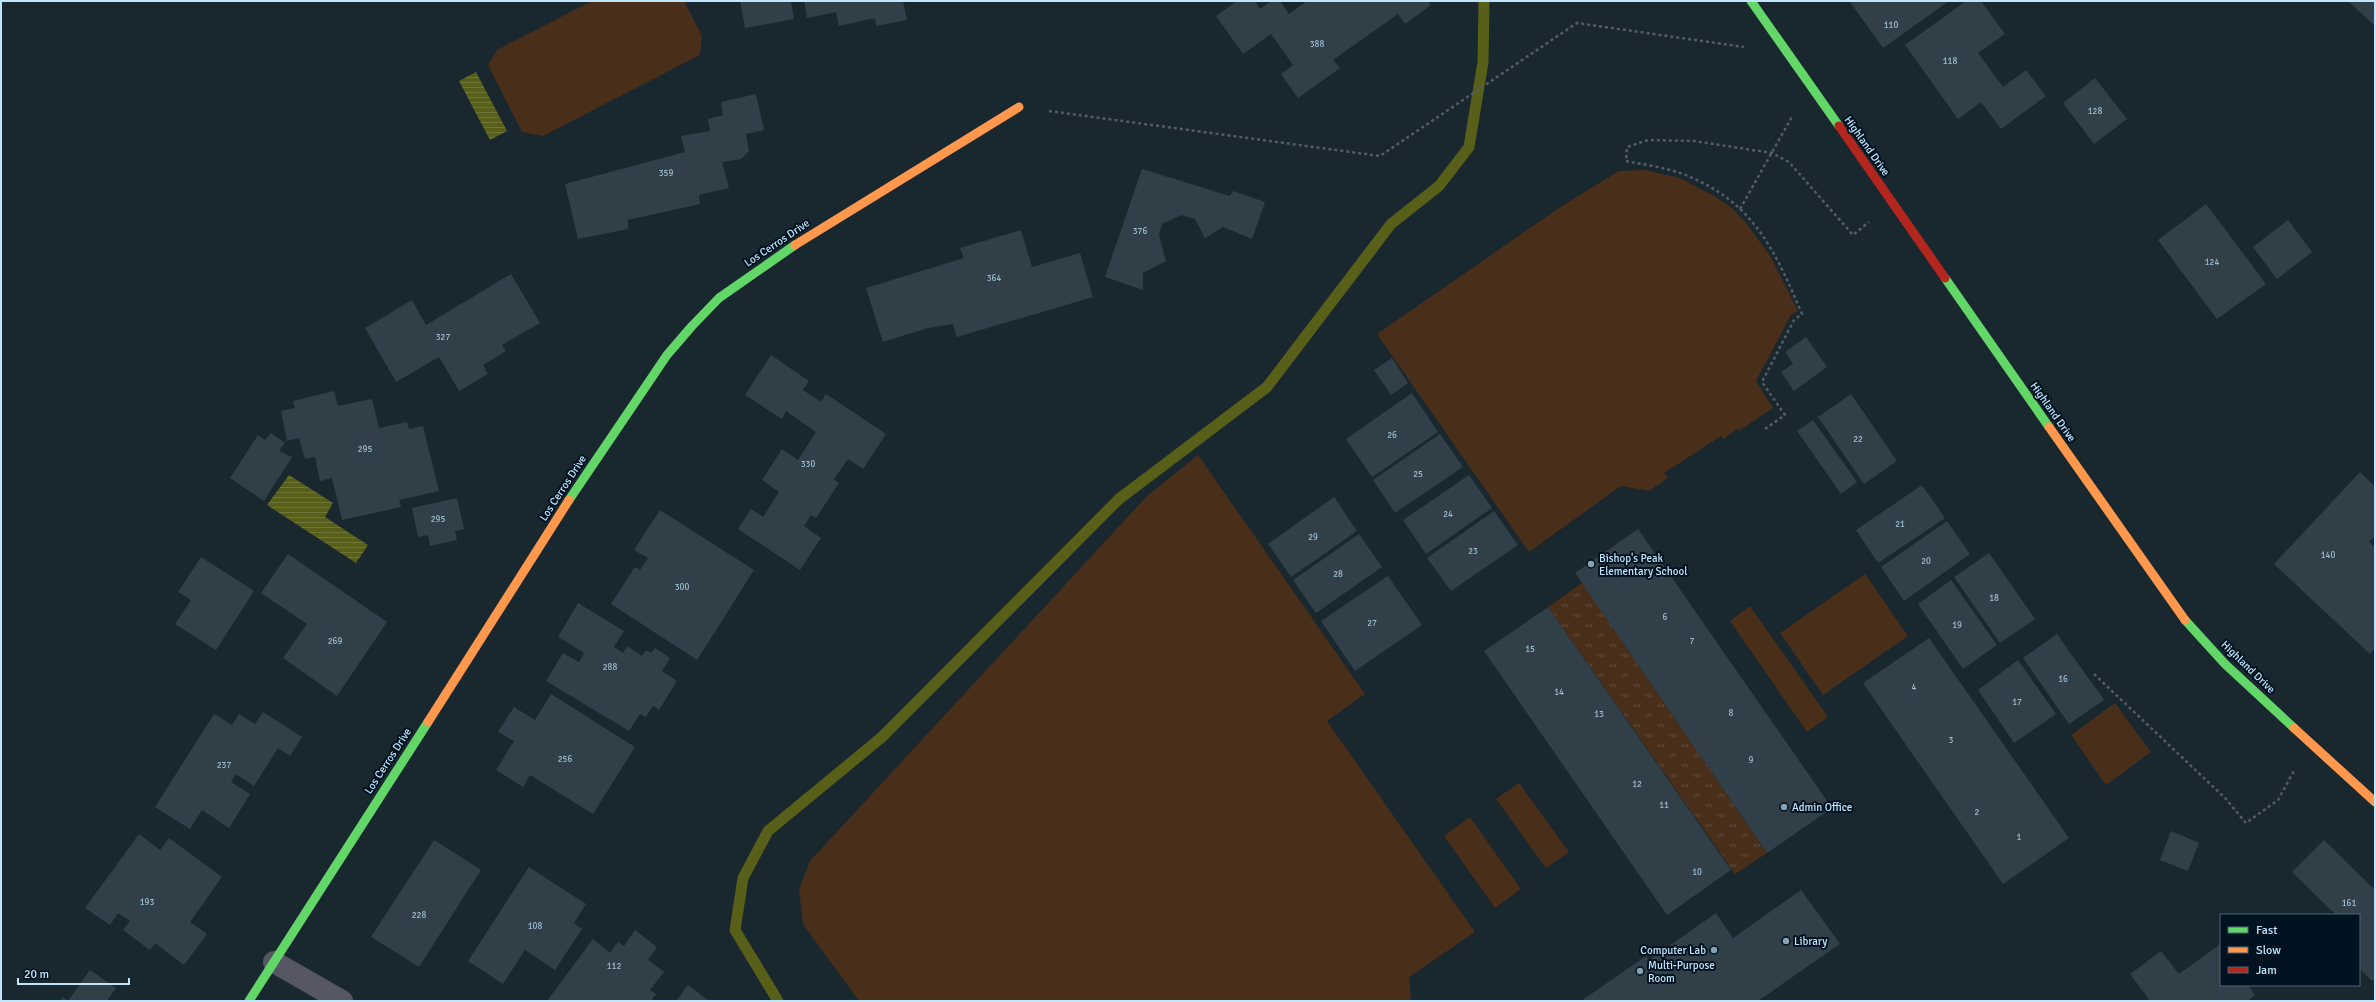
<svg xmlns="http://www.w3.org/2000/svg" width="2376" height="1002" font-family="Signika,sans-serif">
  <style>
    .grass { fill: url(#grass-tufts) }
    .park { fill: #492e1a }
    .water { fill: url(#water-rules) }
    .lines { fill: none; stroke-linecap: round; stroke-linejoin: round }
    .stream { stroke: #585f18; stroke-width: 11 }
    .building { fill: #314048 }
    .path { stroke: #565c67; stroke-width: 2.5; stroke-dasharray: 3 3; stroke-linecap: butt }
    .street { stroke: #575665; stroke-width: 22 }
    .fast { stroke: #63d668; stroke-width: 9 }
    .slow { stroke: #ff974d; stroke-width: 9 }
    .jam { stroke: #b3261e; stroke-width: 9 }
    .poi-dot { fill: #86a2b4; stroke: #00121f; stroke-width: 1.5 }
    .labels { text-anchor: middle; dominant-baseline: central; stroke-width: 4; stroke-linejoin: round; paint-order: stroke }
    .number-label { font-size: 9px; fill: #9cbccf }
    .street-label { font-size: 11px; fill: #c0e5fc; stroke: #00121f }
    .poi-label { font-size: 11px; fill: #c0e5fc; stroke: #00121f; text-anchor: start }
  </style>
  <defs>
    <pattern id="grass-tufts" width="24" height="20" patternUnits="userSpaceOnUse"><rect width="24" height="20" fill="#492e1a"/><path d="M3 7l-1-3M5 7V3M7 7l1-3M15 17l-1-3M17 17v-4M19 17l1-3" fill="none" stroke="#614c3c"/></pattern>
    <pattern id="water-rules" width="6" height="5" patternUnits="userSpaceOnUse"><rect width="6" height="5" fill="#585f18"/><path d="M0 2.5h6" fill="none" stroke="#6e763a"/></pattern>
  </defs>
  <rect width="100%" height="100%" fill="#19272f"/>
  <path class="grass" d="M 1582,583 L 1767,853 L 1735,874 L 1548,607 Z"/>
  <path class="park" d="M 592,1 L 684,1 L 702,36 L 700,55 L 543,136 L 522,132 L 488,65 L 497,50 Z
    M 1645,170 L 1680,178 L 1716,197 L 1733,209 L 1746,223 L 1771,257 L 1798,311 L 1791,315 L 1756,381 L 1773,408 L 1739,431 L 1737,429 L 1723,439 L 1721,436 L 1672,468 L 1664,473 L 1668,478 L 1649,491 L 1621,486 L 1529,552 L 1377,334 L 1559,208 L 1619,171 Z
    M 1198,455 L 1365,694 L 1327,721 L 1475,932 L 1409,977 L 1411,1001 L 859,1001 L 803,924 L 799,889 L 810,861 L 1147,496 Z
    M 1865,574 L 1908,636 L 1823,695 L 1780,633 Z
    M 1750,606 L 1828,717 L 1807,732 L 1730,621 Z
    M 2115,703 L 2151,752 L 2106,785 L 2071,735 Z
    M 1519,783 L 1569,852 L 1546,868 L 1496,799 Z
    M 1470,817 L 1521,889 L 1495,908 L 1444,836 Z"/>
  <path class="water" d="M 476,72 L 507,131 L 490,140 L 459,81 Z
    M 289,475 L 333,503 L 325,517 L 368,545 L 356,563 L 267,505 Z"/>
  <g class="lines">
    <path class="stream" d="M 778,1001 L 735,930 L 743,878 L 768,831 L 882,737 L 1119,499 L 1267,387 L 1391,224 L 1439,186 L 1469,147 L 1483,62 L 1484,1"/>
  </g>
  <path class="building" d="M 740,1 L 791,1 L 794,19 L 745,28 Z
    M 804,1 L 903,1 L 907,20 L 876,26 L 875,18 L 839,26 L 836,12 L 807,18 Z
    M 1237,1 L 1255,1 L 1260,9 L 1271,1 L 1280,1 L 1289,14 L 1307,1 L 1428,1 L 1431,5 L 1405,24 L 1398,14 L 1333,60 L 1340,68 L 1298,98 L 1281,74 L 1293,65 L 1271,34 L 1243,54 L 1216,16 Z
    M 1852,1 L 1949,1 L 1883,48 L 1850,2 Z
    M 1966,1 L 1981,1 L 2005,34 L 1978,53 L 2003,87 L 2026,70 L 2046,96 L 2001,129 L 1981,102 L 1958,119 L 1905,45 Z
    M 2348,1 L 2375,1 L 2375,26 Z
    M 2095,78 L 2127,119 L 2094,144 L 2063,103 Z
    M 756,94 L 764,130 L 746,134 L 749,151 L 741,159 L 722,162 L 729,188 L 699,195 L 700,204 L 628,220 L 628,229 L 578,239 L 565,184 L 685,152 L 681,136 L 710,131 L 708,119 L 723,115 L 721,102 Z
    M 1142,169 L 1230,196 L 1233,191 L 1265,202 L 1252,239 L 1223,227 L 1205,238 L 1195,219 L 1181,215 L 1162,224 L 1159,235 L 1166,261 L 1143,273 L 1143,290 L 1105,277 Z
    M 2206,204 L 2266,284 L 2217,319 L 2158,240 Z
    M 2288,220 L 2312,252 L 2277,279 L 2253,247 Z
    M 1021,230 L 1032,267 L 1080,253 L 1093,297 L 957,337 L 953,324 L 928,328 L 883,342 L 866,288 L 964,258 L 960,248 Z
    M 511,274 L 540,323 L 502,345 L 506,351 L 483,365 L 488,374 L 459,391 L 439,357 L 396,382 L 365,328 L 412,300 L 426,325 Z
    M 1806,337 L 1827,367 L 1794,391 L 1781,372 L 1793,364 L 1785,352 Z
    M 771,355 L 809,381 L 803,390 L 821,402 L 826,394 L 886,434 L 863,469 L 848,459 L 834,479 L 839,483 L 816,518 L 811,515 L 804,526 L 821,538 L 800,570 L 738,529 L 751,509 L 763,517 L 779,492 L 762,480 L 782,449 L 798,460 L 816,432 L 786,411 L 782,419 L 745,395 Z
    M 1392,358 L 1408,383 L 1391,395 L 1374,370 Z
    M 334,391 L 338,406 L 372,399 L 379,428 L 407,422 L 409,429 L 423,426 L 439,491 L 399,500 L 401,507 L 342,520 L 332,478 L 320,481 L 315,457 L 305,459 L 299,438 L 287,441 L 281,411 L 295,408 L 293,401 Z
    M 1412,393 L 1438,432 L 1372,477 L 1346,439 Z
    M 1851,394 L 1897,461 L 1864,484 L 1818,417 Z
    M 1813,420 L 1857,482 L 1841,494 L 1797,431 Z
    M 271,433 L 285,443 L 279,451 L 292,457 L 264,501 L 230,478 L 258,435 L 265,440 Z
    M 1440,434 L 1463,467 L 1395,513 L 1373,480 Z
    M 2360,472 L 2375,487 L 2375,536 L 2369,542 L 2375,547 L 2375,648 L 2370,654 L 2274,564 Z
    M 1469,475 L 1492,508 L 1426,554 L 1403,520 Z
    M 1922,485 L 1945,518 L 1878,563 L 1856,530 Z
    M 1334,497 L 1357,531 L 1291,577 L 1268,544 Z
    M 457,498 L 464,529 L 455,531 L 457,540 L 430,546 L 428,535 L 418,537 L 412,508 Z
    M 660,510 L 754,570 L 697,660 L 611,604 L 635,567 L 640,570 L 648,558 L 634,550 Z
    M 1494,511 L 1518,545 L 1451,591 L 1427,558 Z
    M 1947,521 L 1970,554 L 1904,601 L 1881,567 Z
    M 1638,529 L 1832,808 L 1767,853 L 1575,573 Z
    M 1359,534 L 1382,567 L 1316,613 L 1293,580 Z
    M 1989,553 L 2035,619 L 2000,643 L 1954,577 Z
    M 288,554 L 387,622 L 337,696 L 283,658 L 307,624 L 261,593 Z
    M 201,557 L 254,591 L 216,650 L 175,624 L 191,600 L 178,592 Z
    M 1388,576 L 1422,625 L 1355,671 L 1321,621 Z
    M 1951,580 L 1997,645 L 1963,669 L 1918,604 Z
    M 578,603 L 624,631 L 614,647 L 623,653 L 627,646 L 642,656 L 646,650 L 651,653 L 655,648 L 670,658 L 662,671 L 677,681 L 659,710 L 653,706 L 646,717 L 640,714 L 629,731 L 546,681 L 563,653 L 579,662 L 584,653 L 558,637 Z
    M 1548,607 L 1731,870 L 1667,915 L 1484,651 Z
    M 2057,634 L 2104,700 L 2069,724 L 2023,658 Z
    M 1929,638 L 2069,838 L 2003,884 L 1863,683 Z
    M 2018,660 L 2056,714 L 2014,743 L 1978,690 Z
    M 551,694 L 635,747 L 593,814 L 530,775 L 523,787 L 496,770 L 514,741 L 498,732 L 514,707 L 535,720 Z
    M 263,712 L 302,737 L 290,756 L 278,748 L 254,786 L 236,774 L 231,782 L 250,794 L 229,828 L 202,810 L 190,829 L 155,807 L 214,714 L 232,725 L 239,714 L 255,724 Z
    M 2171,831 L 2199,843 L 2188,871 L 2160,860 Z
    M 139,834 L 160,850 L 169,838 L 222,877 L 190,922 L 207,934 L 184,965 L 155,943 L 150,950 L 123,930 L 130,921 L 118,913 L 110,925 L 85,908 Z
    M 434,840 L 481,870 L 419,967 L 371,937 Z
    M 2324,840 L 2375,890 L 2375,979 L 2372,981 L 2359,968 L 2359,915 L 2336,915 L 2292,872 Z
    M 529,867 L 586,904 L 574,923 L 582,929 L 555,970 L 525,950 L 503,984 L 468,961 Z
    M 1801,890 L 1840,944 L 1758,1001 L 1581,1001 L 1646,956 L 1649,960 L 1716,913 L 1733,938 Z
    M 635,930 L 657,947 L 648,960 L 664,972 L 650,990 L 656,994 L 651,1001 L 547,1001 L 593,939 L 610,953 L 618,942 L 624,946 Z
    M 2219,945 L 2221,948 L 2221,985 L 2248,985 L 2255,995 L 2247,1001 L 2150,1001 L 2130,974 L 2161,951 L 2179,974 Z
    M 90,970 L 116,988 L 107,1001 L 60,1001 L 62,997 L 68,1001 Z
    M 688,985 L 709,1001 L 676,1001 Z"/>
  <g class="lines">
    <path class="path" d="M 1049,111 L 1380,156 L 1577,23 L 1744,47
      M 1740,209 L 1793,115
      M 1765,429 L 1785,415 L 1762,382 L 1794,320 L 1802,314 C 1775,251 1755,204 1688,176 C 1669,168 1646,165 1626,161 L 1627,147 L 1648,140 L 1694,141 L 1772,153 L 1789,162 L 1853,235 L 1869,222
      M 2094,674 L 2225,798 L 2246,823 L 2278,800 L 2295,769"/>
    <path class="street" d="M 274,962 L 342,1001"/>
    <path class="fast" d="M 1751,1 L 1839,126
      M 1945,278 L 2049,427
      M 569,500 L 667,355 L 692,326 L 719,298 L 795,245
      M 2185,620 L 2225,664 L 2294,728
      M 249,1001 L 428,722"/>
    <path class="slow" d="M 795,245 L 1019,107
      M 2049,427 L 2185,620
      M 428,722 L 569,500
      M 2294,728 L 2375,802"/>
    <path class="jam" d="M 1839,126 L 1945,278"/>
  </g>
  <g class="poi-dot">
    <circle cx="1591" cy="564" r="4"/>
    <circle cx="1784" cy="807" r="4"/>
    <circle cx="1786" cy="941" r="4"/>
    <circle cx="1714" cy="950" r="4"/>
    <circle cx="1640" cy="971" r="4"/>
  </g>
  <g class="labels">
    <g class="number-label">
      <text x="1891" y="25">110</text>
      <text x="1317" y="44">388</text>
      <text x="1950" y="61">118</text>
      <text x="2095" y="111">128</text>
      <text x="666" y="173">359</text>
      <text x="1140" y="231">376</text>
      <text x="2212" y="262">124</text>
      <text x="994" y="278">364</text>
      <text x="443" y="337">327</text>
      <text x="1392" y="435">26</text>
      <text x="1858" y="439">22</text>
      <text x="365" y="449">295</text>
      <text x="808" y="464">330</text>
      <text x="1418" y="474">25</text>
      <text x="1448" y="514">24</text>
      <text x="438" y="519">295</text>
      <text x="1900" y="524">21</text>
      <text x="1313" y="537">29</text>
      <text x="1473" y="551">23</text>
      <text x="2328" y="555">140</text>
      <text x="1926" y="561">20</text>
      <text x="1338" y="574">28</text>
      <text x="682" y="587">300</text>
      <text x="1994" y="598">18</text>
      <text x="1665" y="617">6</text>
      <text x="1372" y="623">27</text>
      <text x="1957" y="625">19</text>
      <text x="335" y="641">269</text>
      <text x="1692" y="641">7</text>
      <text x="1530" y="649">15</text>
      <text x="610" y="667">288</text>
      <text x="2063" y="679">16</text>
      <text x="1914" y="687">4</text>
      <text x="1559" y="692">14</text>
      <text x="2017" y="702">17</text>
      <text x="1731" y="713">8</text>
      <text x="1599" y="714">13</text>
      <text x="1951" y="740">3</text>
      <text x="565" y="759">256</text>
      <text x="1751" y="760">9</text>
      <text x="224" y="765">237</text>
      <text x="1637" y="784">12</text>
      <text x="1664" y="805">11</text>
      <text x="1977" y="812">2</text>
      <text x="2019" y="837">1</text>
      <text x="1697" y="872">10</text>
      <text x="147" y="902">193</text>
      <text x="2349" y="903">161</text>
      <text x="419" y="915">228</text>
      <text x="535" y="926">108</text>
      <text x="614" y="966">112</text>
    </g>
    <g class="street-label">
      <text transform="translate(1867 146) rotate(55)">Highland Drive</text>
      <text transform="translate(777 243) rotate(-34)">Los Cerros Drive</text>
      <text transform="translate(2053 412) rotate(55)">Highland Drive</text>
      <text transform="translate(563 488) rotate(-57)">Los Cerros Drive</text>
      <text transform="translate(2248 667) rotate(44)">Highland Drive</text>
      <text transform="translate(388 761) rotate(-57)">Los Cerros Drive</text>
    </g>
    <g class="poi-label">
      <text x="1599" y="558">Bishop's Peak<tspan x="1599" dy="13">Elementary School</tspan></text>
      <text x="1792" y="807">Admin Office</text>
      <text x="1794" y="941">Library</text>
      <text x="1706" y="950" text-anchor="end">Computer Lab</text>
      <text x="1648" y="965">Multi-Purpose<tspan x="1648" dy="13">Room</tspan></text>
    </g>
  </g>
  <rect width="2376" height="1002" fill="none" stroke="#c0e5fc" stroke-width="4"/>
  <rect x="2220" y="914" width="140" height="72" fill="#00121f" stroke="#4d6677"/>
  <rect x="2228" y="927" width="20" height="6" fill="#63d668" stroke="#4d6677"/>
  <text x="2256" y="934" font-size="12" fill="#c0e5fc">Fast</text>
  <rect x="2228" y="947" width="20" height="6" fill="#ff974d" stroke="#4d6677"/>
  <text x="2256" y="954" font-size="12" fill="#c0e5fc">Slow</text>
  <rect x="2228" y="967" width="20" height="6" fill="#b3261e" stroke="#4d6677"/>
  <text x="2256" y="974" font-size="12" fill="#c0e5fc">Jam</text>
  <path d="M18 978v6h111v-6" fill="none" stroke="#c0e5fc" stroke-width="2"/>
  <text x="24" y="978" font-size="12" fill="#c0e5fc" stroke="#00121f" stroke-width="3" paint-order="stroke">20 m</text>
</svg>
